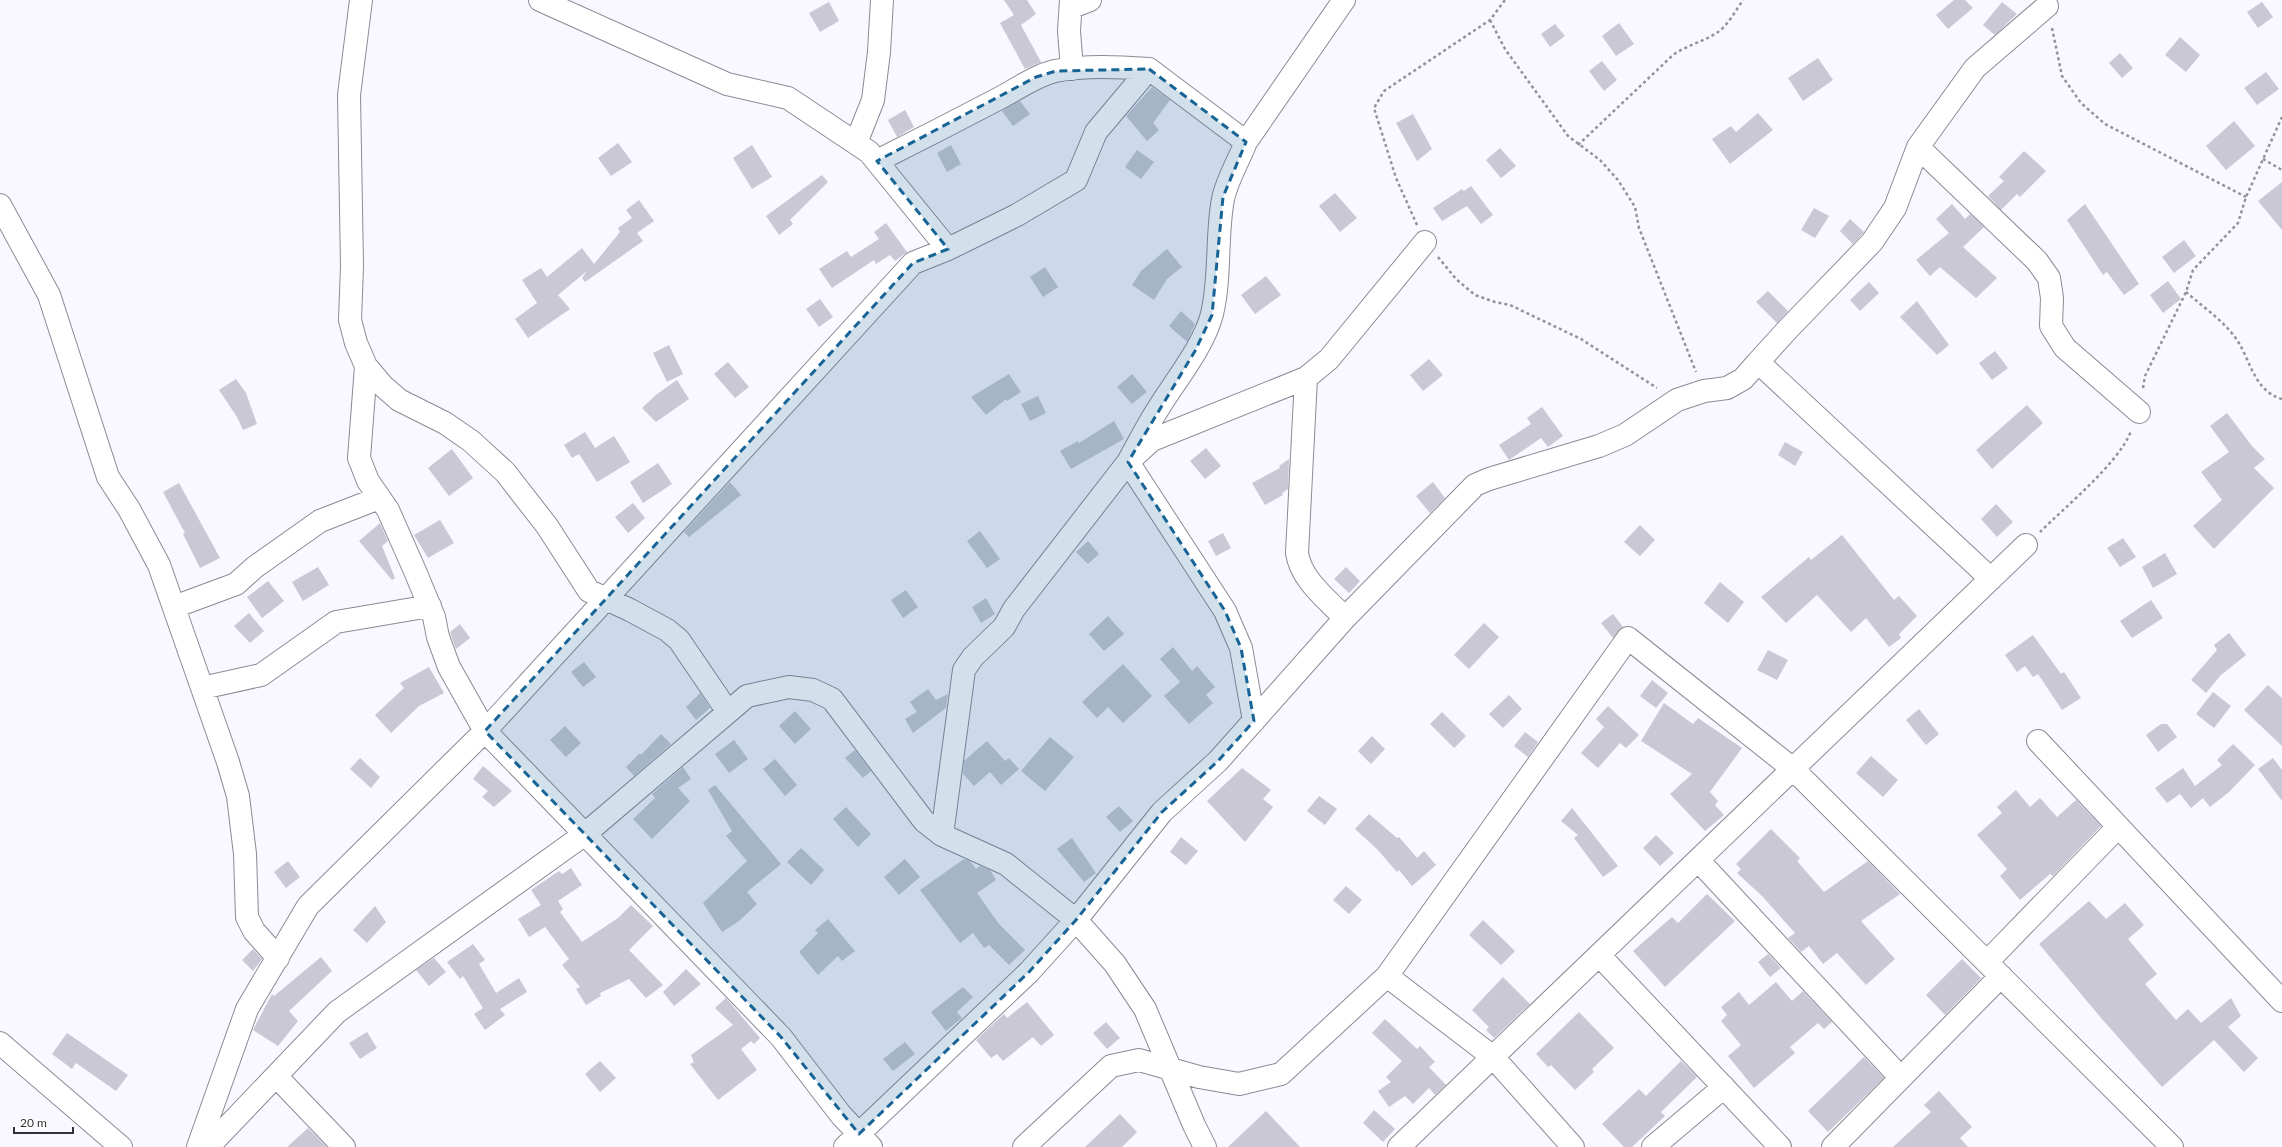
<svg xmlns="http://www.w3.org/2000/svg" width="2282" height="1147" font-family="Lato,sans-serif">
  <style>
    .building { fill: #c9c8d4 }
    .lines { fill: none; stroke-linecap: round; stroke-linejoin: round }
    .minor-casing { stroke: #8c8a95; stroke-width: 24 }
    .path { stroke: #939298; stroke-width: 2.5; stroke-dasharray: 3 3; stroke-linecap: butt }
    .minor { stroke: #fff; stroke-width: 22 }
    .marked { fill: #186497; fill-opacity: 0.2; stroke: #186497; stroke-width: 3; stroke-dasharray: 8 5; stroke-linejoin: round }
  </style>
  <rect width="100%" height="100%" fill="#f9f7ff"/>
  <path class="building" d="M 1004,0 L 1027,0 L 1036,14 L 1021,25 L 1041,62 L 1025,69 L 1000,23 L 1014,15 Z
    M 1954,0 L 1965,0 L 1973,8 L 1948,29 L 1936,15 Z
    M 829,2 L 839,21 L 820,32 L 809,13 Z
    M 2002,2 L 2017,14 L 1995,35 L 1983,25 Z
    M 2262,2 L 2273,17 L 2258,28 L 2247,12 Z
    M 1619,23 L 1634,44 L 1616,56 L 1602,36 Z
    M 1555,24 L 1565,36 L 1550,47 L 1541,34 Z
    M 2180,37 L 2200,55 L 2186,72 L 2165,55 Z
    M 2120,53 L 2133,68 L 2122,78 L 2109,63 Z
    M 1818,58 L 1833,80 L 1803,101 L 1788,78 Z
    M 1602,61 L 1617,80 L 1604,91 L 1589,71 Z
    M 2266,72 L 2279,89 L 2257,105 L 2244,88 Z
    M 1152,87 L 1170,100 L 1153,123 L 1159,130 L 1147,141 L 1126,116 Z
    M 1020,101 L 1030,114 L 1013,126 L 1002,111 Z
    M 905,110 L 914,127 L 897,137 L 888,120 Z
    M 1758,113 L 1773,130 L 1730,164 L 1712,139 L 1731,126 L 1736,132 Z
    M 1413,114 L 1432,149 L 1417,161 L 1396,123 Z
    M 2234,121 L 2255,146 L 2226,170 L 2206,146 Z
    M 618,143 L 632,162 L 611,176 L 598,158 Z
    M 752,145 L 772,177 L 752,189 L 733,158 Z
    M 951,145 L 961,164 L 947,172 L 937,153 Z
    M 1500,148 L 1516,166 L 1501,178 L 1486,160 Z
    M 1137,150 L 1154,162 L 1141,179 L 1125,167 Z
    M 2024,151 L 2046,171 L 2020,197 L 2017,194 L 2001,210 L 1988,196 L 2004,181 L 1999,177 Z
    M 822,175 L 828,182 L 790,220 L 793,224 L 779,235 L 766,216 Z
    M 2282,182 L 2282,230 L 2258,201 Z
    M 1471,186 L 1493,215 L 1481,224 L 1467,206 L 1442,221 L 1433,208 L 1462,189 L 1464,191 Z
    M 1335,193 L 1357,218 L 1340,232 L 1319,206 Z
    M 639,200 L 654,221 L 637,233 L 643,241 L 585,282 L 582,278 L 587,271 L 558,295 L 570,309 L 528,338 L 515,319 L 537,303 L 522,280 L 541,268 L 547,277 L 582,248 L 594,264 L 620,232 L 618,228 L 632,218 L 626,210 Z
    M 1952,204 L 1965,219 L 1970,214 L 1984,227 L 1963,247 L 1997,278 L 1976,298 L 1940,267 L 1930,276 L 1916,260 L 1949,233 L 1936,219 Z
    M 2085,204 L 2139,284 L 2124,295 L 2107,272 L 2103,275 L 2067,220 Z
    M 1814,208 L 1829,216 L 1815,238 L 1801,230 Z
    M 1850,219 L 1864,232 L 1853,244 L 1840,231 Z
    M 886,223 L 907,252 L 895,261 L 890,255 L 876,264 L 874,260 L 832,288 L 819,269 L 847,251 L 851,257 L 879,239 L 874,232 Z
    M 2184,240 L 2196,256 L 2174,273 L 2162,257 Z
    M 1167,249 L 1182,267 L 1167,279 L 1154,300 L 1132,285 L 1141,271 Z
    M 1045,267 L 1058,287 L 1043,297 L 1030,277 Z
    M 1266,276 L 1281,295 L 1255,314 L 1241,295 Z
    M 2168,281 L 2181,299 L 2163,313 L 2150,295 Z
    M 1869,282 L 1879,293 L 1860,311 L 1850,300 Z
    M 1768,291 L 1788,311 L 1777,323 L 1756,302 Z
    M 820,299 L 833,317 L 819,327 L 806,309 Z
    M 1917,301 L 1949,345 L 1937,355 L 1900,317 Z
    M 1181,311 L 1195,324 L 1187,342 L 1169,326 Z
    M 669,345 L 683,374 L 667,382 L 653,353 Z
    M 1995,351 L 2008,368 L 1992,380 L 1979,363 Z
    M 1429,359 L 1443,375 L 1423,391 L 1410,375 Z
    M 728,362 L 749,387 L 735,398 L 714,374 Z
    M 1009,374 L 1021,392 L 1007,401 L 1006,399 L 986,415 L 971,397 Z
    M 1132,374 L 1147,392 L 1132,404 L 1117,387 Z
    M 236,379 L 246,393 L 257,424 L 243,430 L 237,417 L 219,390 Z
    M 677,380 L 689,399 L 656,422 L 642,408 L 657,394 Z
    M 1038,396 L 1046,413 L 1030,421 L 1021,404 Z
    M 2027,405 L 2043,423 L 1992,469 L 1976,450 Z
    M 1542,407 L 1563,436 L 1548,447 L 1541,438 L 1509,460 L 1499,445 L 1531,424 L 1527,418 Z
    M 2227,413 L 2252,446 L 2265,459 L 2254,468 L 2274,488 L 2214,549 L 2193,526 L 2222,500 L 2201,472 L 2229,452 L 2210,426 Z
    M 1114,421 L 1124,439 L 1071,469 L 1060,451 L 1078,441 L 1079,443 Z
    M 585,432 L 595,448 L 614,436 L 630,462 L 597,482 L 579,454 L 572,458 L 564,445 Z
    M 1785,442 L 1803,452 L 1795,466 L 1778,455 Z
    M 1206,448 L 1221,466 L 1205,479 L 1190,461 Z
    M 452,449 L 473,478 L 449,496 L 428,468 Z
    M 1289,459 L 1288,489 L 1282,493 L 1283,495 L 1265,505 L 1252,483 L 1280,468 L 1279,466 Z
    M 658,463 L 672,484 L 643,503 L 630,482 Z
    M 730,482 L 741,495 L 689,537 L 684,532 Z
    M 1433,482 L 1445,498 L 1430,513 L 1416,496 Z
    M 179,483 L 220,558 L 200,568 L 183,534 L 185,533 L 163,492 Z
    M 633,503 L 645,518 L 628,533 L 615,517 Z
    M 1996,504 L 2013,522 L 1997,537 L 1981,519 Z
    M 440,520 L 454,543 L 428,558 L 414,535 Z
    M 380,523 L 388,541 L 382,546 L 395,578 L 392,580 L 359,541 Z
    M 1640,525 L 1655,540 L 1640,556 L 1624,542 Z
    M 980,531 L 1000,559 L 987,568 L 967,541 Z
    M 1223,533 L 1231,548 L 1216,556 L 1208,541 Z
    M 1842,535 L 1894,600 L 1899,596 L 1917,616 L 1899,634 L 1901,638 L 1889,647 L 1866,618 L 1851,632 L 1817,595 L 1786,623 L 1761,597 L 1809,557 L 1811,560 Z
    M 2123,538 L 2136,557 L 2120,567 L 2107,548 Z
    M 1088,541 L 1099,554 L 1088,564 L 1076,552 Z
    M 2165,553 L 2177,574 L 2153,588 L 2142,567 Z
    M 318,567 L 329,585 L 303,601 L 292,582 Z
    M 1346,567 L 1360,581 L 1349,593 L 1334,579 Z
    M 268,581 L 284,601 L 262,618 L 247,597 Z
    M 1720,582 L 1744,602 L 1728,623 L 1704,603 Z
    M 906,590 L 918,607 L 903,618 L 891,600 Z
    M 986,598 L 995,614 L 981,623 L 972,607 Z
    M 2151,600 L 2163,618 L 2132,638 L 2120,621 Z
    M 249,613 L 264,631 L 250,643 L 234,626 Z
    M 1613,614 L 1623,627 L 1613,638 L 1601,623 Z
    M 1108,616 L 1124,634 L 1104,651 L 1089,634 Z
    M 1484,623 L 1499,637 L 1469,669 L 1454,655 Z
    M 460,624 L 470,638 L 456,649 L 450,632 Z
    M 2229,633 L 2246,655 L 2221,675 L 2206,693 L 2191,680 L 2217,650 L 2214,645 Z
    M 2033,635 L 2061,674 L 2064,672 L 2081,698 L 2062,710 L 2038,674 L 2033,677 L 2025,666 L 2017,672 L 2005,655 Z
    M 1173,647 L 1192,671 L 1197,666 L 1215,687 L 1206,695 L 1213,703 L 1189,724 L 1164,696 L 1180,682 L 1160,659 Z
    M 1768,650 L 1788,660 L 1777,680 L 1757,670 Z
    M 584,662 L 596,677 L 583,687 L 571,672 Z
    M 1123,664 L 1152,696 L 1123,723 L 1108,707 L 1097,718 L 1082,702 Z
    M 429,667 L 444,693 L 419,706 L 391,733 L 375,715 L 404,688 L 400,683 Z
    M 1652,680 L 1668,693 L 1656,708 L 1640,696 Z
    M 2268,685 L 2282,698 L 2282,746 L 2244,710 Z
    M 928,689 L 936,700 L 948,694 L 946,708 L 913,733 L 905,719 L 917,712 L 910,702 Z
    M 2213,692 L 2231,706 L 2214,728 L 2196,714 Z
    M 700,693 L 710,708 L 696,720 L 686,707 Z
    M 1509,695 L 1522,709 L 1503,728 L 1489,714 Z
    M 1664,703 L 1693,724 L 1698,718 L 1742,748 L 1710,792 L 1718,801 L 1715,805 L 1724,815 L 1705,831 L 1670,794 L 1692,774 L 1641,741 Z
    M 1608,706 L 1639,735 L 1626,748 L 1620,743 L 1598,768 L 1581,753 L 1604,727 L 1596,719 Z
    M 1919,709 L 1939,734 L 1926,745 L 1906,720 Z
    M 795,711 L 811,729 L 795,744 L 779,726 Z
    M 1442,712 L 1466,736 L 1454,748 L 1430,724 Z
    M 2161,724 L 2167,724 L 2177,737 L 2158,752 L 2146,735 Z
    M 565,726 L 581,743 L 566,757 L 550,740 Z
    M 1525,732 L 1538,742 L 1528,757 L 1514,746 Z
    M 661,734 L 671,744 L 634,776 L 626,767 L 640,753 L 641,755 Z
    M 1372,736 L 1385,749 L 1371,764 L 1358,751 Z
    M 1050,737 L 1074,757 L 1045,791 L 1021,771 Z
    M 734,740 L 748,759 L 729,773 L 715,754 Z
    M 987,741 L 1005,761 L 1009,758 L 1019,769 L 1001,785 L 990,772 L 974,786 L 963,774 L 964,761 Z
    M 2233,744 L 2255,765 L 2229,792 L 2210,807 L 2203,798 L 2191,808 L 2180,794 L 2167,803 L 2155,788 L 2183,768 L 2195,786 L 2222,765 L 2217,760 Z
    M 855,750 L 871,771 L 863,778 L 845,758 Z
    M 1871,756 L 1898,780 L 1883,797 L 1856,773 Z
    M 360,758 L 380,777 L 371,788 L 350,769 Z
    M 2273,758 L 2282,770 L 2282,801 L 2258,769 Z
    M 775,759 L 797,785 L 785,796 L 763,769 Z
    M 483,766 L 512,791 L 494,807 L 482,797 L 488,791 L 473,779 Z
    M 683,767 L 691,779 L 678,788 L 690,801 L 652,839 L 633,819 L 655,798 L 652,794 Z
    M 1242,768 L 1271,790 L 1263,799 L 1273,807 L 1245,842 L 1207,801 Z
    M 715,785 L 781,864 L 747,892 L 757,904 L 739,921 L 722,932 L 703,903 L 747,861 L 726,836 L 732,831 L 708,790 Z
    M 2016,790 L 2030,807 L 2040,798 L 2057,817 L 2076,800 L 2101,826 L 2053,876 L 2050,874 L 2020,900 L 2000,876 L 2007,869 L 1977,835 L 2002,813 L 1997,807 Z
    M 1319,796 L 1337,809 L 1325,825 L 1307,811 Z
    M 1119,806 L 1133,821 L 1120,832 L 1106,817 Z
    M 846,807 L 871,834 L 858,847 L 833,819 Z
    M 1572,808 L 1618,866 L 1603,877 L 1574,838 L 1578,835 L 1561,821 Z
    M 1369,814 L 1397,838 L 1399,837 L 1417,858 L 1424,851 L 1436,865 L 1412,886 L 1399,870 L 1397,872 L 1377,849 L 1355,829 Z
    M 1771,829 L 1800,858 L 1797,861 L 1824,892 L 1868,861 L 1900,894 L 1861,921 L 1895,959 L 1866,985 L 1837,953 L 1823,964 L 1809,946 L 1801,952 L 1788,938 L 1795,933 L 1762,896 L 1737,873 L 1741,869 L 1736,864 Z
    M 1656,835 L 1674,853 L 1660,866 L 1643,848 Z
    M 1181,837 L 1198,851 L 1186,865 L 1170,852 Z
    M 1072,838 L 1096,873 L 1084,882 L 1057,849 Z
    M 801,848 L 824,870 L 811,885 L 787,862 Z
    M 905,859 L 920,877 L 899,895 L 884,877 Z
    M 964,859 L 970,861 L 976,869 L 980,866 L 990,870 L 996,880 L 977,893 L 999,924 L 1025,950 L 1009,965 L 989,945 L 984,948 L 973,933 L 960,943 L 920,890 Z
    M 288,861 L 300,877 L 286,888 L 274,872 Z
    M 571,868 L 582,885 L 558,901 L 563,909 L 560,912 L 582,942 L 618,918 L 631,905 L 653,926 L 629,950 L 663,985 L 646,998 L 629,979 L 600,993 L 601,996 L 586,1005 L 576,989 L 580,987 L 562,965 L 569,959 L 545,927 L 529,937 L 518,919 L 541,905 L 531,890 L 559,871 L 562,874 Z
    M 1346,886 L 1362,900 L 1349,914 L 1333,900 Z
    M 1707,894 L 1735,921 L 1665,987 L 1633,951 L 1672,917 L 1678,923 Z
    M 2089,901 L 2106,919 L 2125,903 L 2144,925 L 2128,939 L 2157,974 L 2145,984 L 2176,1020 L 2188,1009 L 2201,1023 L 2231,998 L 2241,1016 L 2228,1027 L 2258,1058 L 2244,1072 L 2214,1040 L 2162,1087 L 2102,1019 L 2039,944 Z
    M 375,906 L 386,922 L 367,943 L 353,930 Z
    M 828,919 L 855,951 L 842,961 L 838,956 L 818,975 L 799,952 L 818,933 L 815,930 Z
    M 1483,920 L 1515,951 L 1501,965 L 1469,935 Z
    M 473,944 L 485,960 L 479,964 L 496,993 L 519,978 L 527,992 L 500,1009 L 505,1015 L 485,1030 L 474,1014 L 483,1008 L 463,976 L 460,979 L 447,962 Z
    M 253,949 L 262,959 L 253,971 L 242,960 Z
    M 1768,954 L 1781,968 L 1770,977 L 1758,962 Z
    M 321,957 L 332,971 L 289,1011 L 298,1021 L 278,1046 L 253,1030 L 272,994 L 274,996 Z
    M 434,958 L 446,972 L 429,986 L 416,970 Z
    M 1962,959 L 1981,978 L 1945,1015 L 1926,995 Z
    M 686,969 L 701,984 L 674,1006 L 663,992 Z
    M 1503,977 L 1530,1004 L 1494,1038 L 1486,1030 L 1489,1027 L 1472,1010 Z
    M 1776,982 L 1792,1001 L 1803,991 L 1832,1022 L 1824,1029 L 1818,1023 L 1790,1047 L 1795,1053 L 1754,1088 L 1728,1056 L 1741,1045 L 1721,1021 L 1727,1015 L 1721,1007 L 1739,992 L 1749,1005 Z
    M 963,987 L 973,997 L 957,1012 L 962,1018 L 946,1031 L 931,1012 Z
    M 726,998 L 760,1038 L 754,1044 L 751,1041 L 741,1049 L 757,1070 L 718,1100 L 690,1064 L 694,1062 L 691,1055 L 733,1025 L 715,1008 Z
    M 1027,1002 L 1054,1035 L 1041,1046 L 1033,1037 L 1003,1061 L 997,1054 L 991,1058 L 976,1040 L 1004,1014 L 1007,1018 Z
    M 1579,1012 L 1614,1048 L 1592,1069 L 1594,1072 L 1575,1090 L 1551,1065 L 1548,1067 L 1536,1054 Z
    M 1385,1019 L 1417,1049 L 1420,1046 L 1435,1062 L 1429,1067 L 1446,1085 L 1435,1095 L 1429,1088 L 1413,1104 L 1405,1096 L 1389,1107 L 1378,1091 L 1391,1082 L 1386,1077 L 1402,1061 L 1372,1033 Z
    M 1106,1022 L 1120,1038 L 1107,1049 L 1093,1033 Z
    M 367,1032 L 377,1048 L 360,1059 L 349,1043 Z
    M 67,1033 L 128,1075 L 116,1091 L 76,1063 L 72,1069 L 52,1054 Z
    M 905,1042 L 915,1054 L 893,1071 L 883,1059 Z
    M 1864,1057 L 1884,1078 L 1828,1132 L 1808,1111 Z
    M 600,1061 L 616,1078 L 600,1092 L 585,1074 Z
    M 1681,1061 L 1697,1077 L 1661,1112 L 1665,1116 L 1632,1147 L 1624,1147 L 1602,1124 L 1639,1089 L 1646,1096 Z
    M 1939,1091 L 1972,1127 L 1960,1138 L 1968,1147 L 1893,1147 L 1931,1112 L 1924,1105 Z
    M 1374,1110 L 1395,1129 L 1383,1142 L 1363,1123 Z
    M 1266,1111 L 1300,1147 L 1228,1147 Z
    M 1120,1114 L 1137,1132 L 1122,1147 L 1085,1147 Z
    M 308,1128 L 327,1147 L 287,1147 Z"/>
  <g class="lines">
    <g class="minor-casing">
      <path id="minor" d="M 361,0 L 349,95 L 352,266 L 350,320 L 356,343 L 366,366 L 383,386 L 399,400 L 445,423 L 471,441 L 505,472 L 547,526 L 589,591 L 630,610 L 667,630 L 679,640 L 728,712
        M 540,0 L 727,84 L 788,98 L 869,152 L 948,249
        M 1071,0 L 1069,31 L 1072,69
        M 1072,7 L 1090,0
        M 1246,142 C 1239,160 1227,180 1223,199 C 1216,236 1221,276 1212,314 C 1204,346 1175,381 1158,409 C 1147,426 1138,444 1128,462 L 1225,611 L 1241,648 L 1254,721
        M 856,143 L 873,100 L 879,52 L 882,0
        M 1918,147 L 2037,261 L 2049,278 L 2052,298 L 2051,326 L 2065,348 L 2139,412
        M 877,161 C 917,141 958,120 998,99 C 1018,89 1034,76 1055,71 C 1085,65 1120,67 1149,69
        M 0,205 L 49,295 L 108,477 L 129,509 L 159,565 L 228,762 L 238,796 L 245,854 L 247,917 L 254,931 L 278,958
        M 366,366 L 359,458 L 368,481 L 388,510 L 415,571 L 434,617 L 438,637 L 449,667 L 485,731 L 913,263 L 948,249 L 1017,215 L 1076,180 L 1096,132 L 1149,69 L 1246,142 L 1344,0
        M 1306,378 L 1297,553 C 1301,580 1327,599 1345,618
        M 1991,579 L 1758,362 L 1788,329 L 1872,242 L 1895,208 L 1918,147 L 1975,68 L 2047,6
        M 174,607 L 236,584 L 255,567 L 320,521 L 379,498
        M 202,688 L 261,675 L 336,622 L 430,606
        M 2038,741 L 2282,1001
        M 942,835 L 964,670 L 973,657 L 1004,627 L 1014,609 L 1128,462 L 1152,440 L 1306,378 L 1329,359 L 1425,242
        M 1698,860 L 1901,1078
        M 1599,955 L 1780,1147
        M 1987,962 L 2118,827
        M 1387,976 L 1493,1057 L 1573,1147
        M 0,1043 L 121,1147
        M 276,1076 L 344,1147
        M 198,1147 L 247,1009 L 308,906 L 485,731 L 781,1037 L 841,1115 L 871,1147
        M 208,1147 L 337,1012 L 585,834 L 747,696 L 789,687 L 813,690 L 832,699 L 924,821 L 942,835 L 1006,864 L 1076,920 L 1115,964 L 1145,1009 L 1194,1125 L 1205,1147
        M 845,1147 L 1029,972 L 1076,920 L 1162,812 L 1218,761 L 1345,618 L 1475,485 L 1489,479 L 1599,446 L 1625,435 L 1677,400 L 1704,391 L 1727,388 L 1743,379 L 1758,362
        M 1024,1147 L 1111,1066 L 1139,1060 L 1199,1077 L 1239,1084 L 1281,1074 L 1387,976 L 1628,638 L 1793,769 L 2172,1147
        M 1399,1147 L 2026,545
        M 1653,1147 L 1724,1087
        M 1833,1147 L 2001,976"/>
    </g>
    <path class="path" d="M 1490,20 L 1505,49 L 1568,136 L 1600,160 L 1618,180 L 1635,207 L 1639,228 L 1696,372
      M 2052,28 L 2062,76 L 2081,103 L 2105,124 L 2246,197
      M 1578,145 L 1673,55 C 1687,45 1703,42 1718,32 C 1728,25 1736,10 1743,0
      M 2263,159 L 2282,170
      M 1417,225 L 1396,178 L 1374,108 L 1384,91 L 1490,20 L 1505,0
      M 1438,257 L 1456,279 L 1475,295 L 1495,302 L 1510,305 L 1581,339 L 1657,388
      M 2186,292 C 2203,307 2224,321 2237,340 C 2251,361 2254,391 2282,399
      M 2143,388 L 2145,376 L 2186,292 L 2193,270 L 2238,223 L 2246,197 L 2282,117
      M 2040,532 C 2065,507 2119,463 2131,431"/>
    <use href="#minor" class="minor"/>
  </g>
  <path class="marked" d="M 1149,69 L 1246,142 L 1223,197 L 1212,315 L 1195,351 L 1128,462 L 1225,611 L 1241,648 L 1254,721 L 1218,761 L 1162,812 L 1076,920 L 1029,972 L 859,1134 L 781,1037 L 485,731 L 913,263 L 948,249 L 877,161 L 1036,77 L 1056,71 Z"/>
  <path d="M14 1127v6h59v-6" fill="none" stroke="#313034" stroke-width="2"/>
  <text x="20" y="1127" font-size="12" fill="#313034" stroke="#ffffff" stroke-width="3" paint-order="stroke">20 m</text>
</svg>
